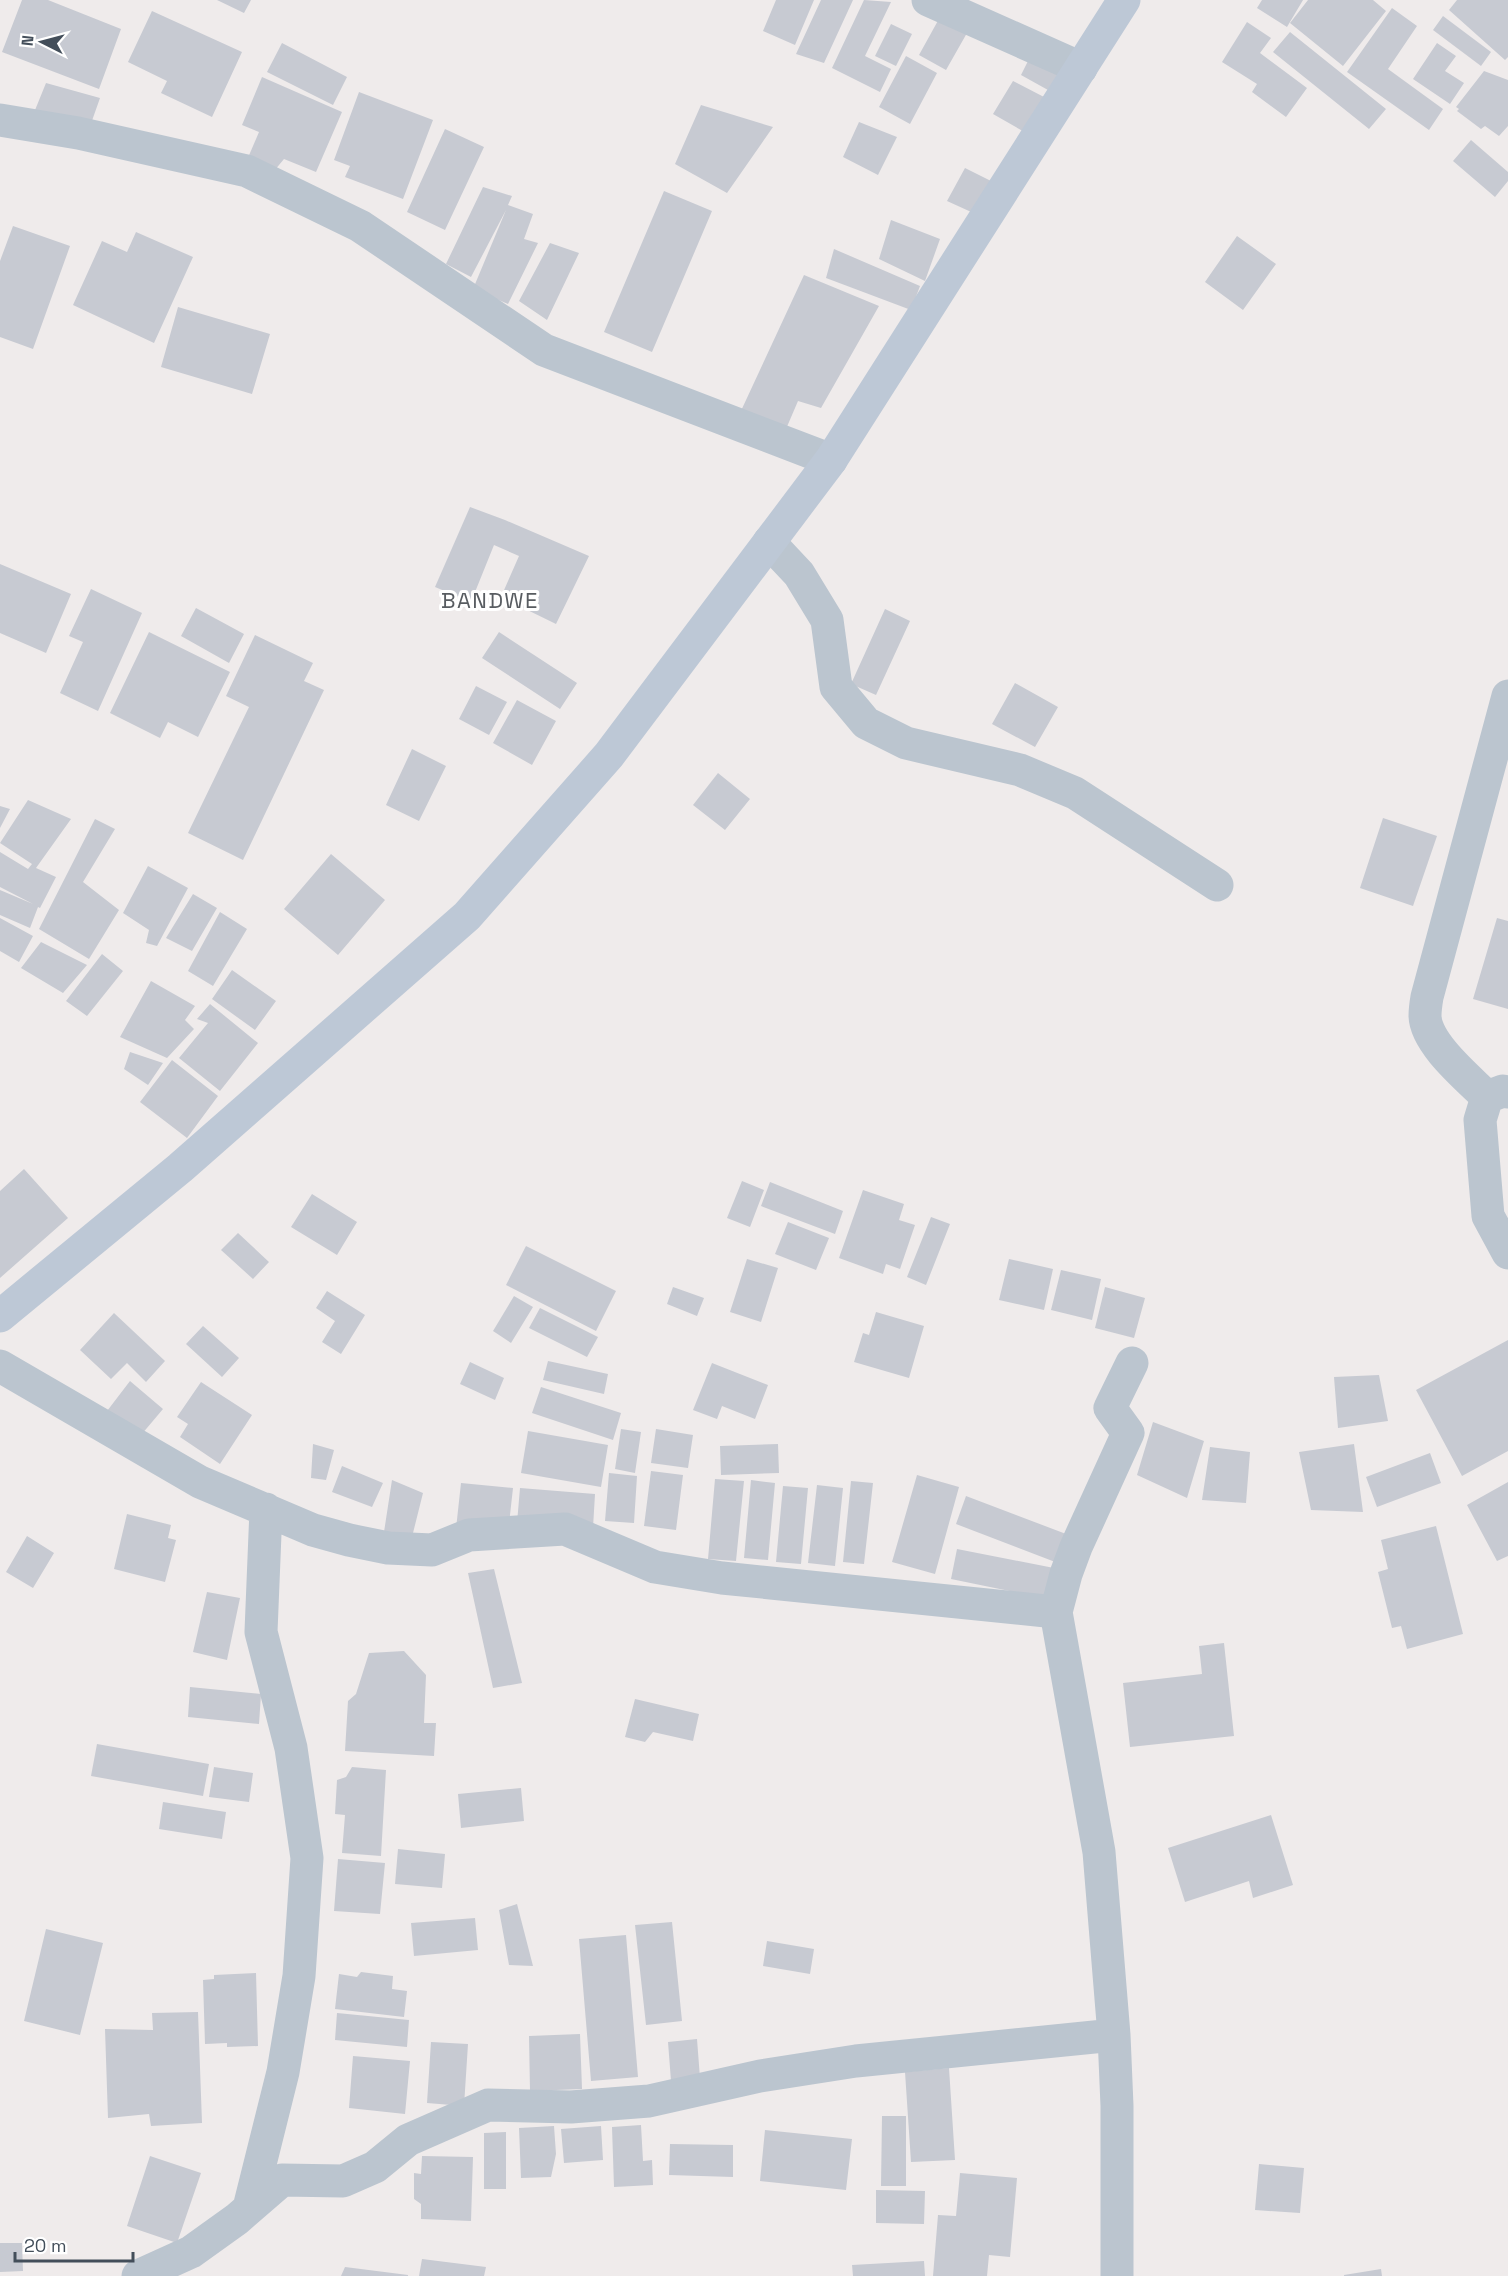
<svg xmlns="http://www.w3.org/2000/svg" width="1508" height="2276" font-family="'Space Grotesk',sans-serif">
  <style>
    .building { fill: #c7cad2 }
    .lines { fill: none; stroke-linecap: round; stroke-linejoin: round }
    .street { stroke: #bbc5cf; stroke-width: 33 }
    .secondary { stroke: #bdc8d6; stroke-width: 33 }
    .labels { text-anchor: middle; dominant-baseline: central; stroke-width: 6; stroke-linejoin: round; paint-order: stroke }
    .quarter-label { font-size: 22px; letter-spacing: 1.5px; fill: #585c61; stroke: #fff }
  </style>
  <rect width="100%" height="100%" fill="#efebeb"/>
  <path class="building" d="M 22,0 L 48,0 L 121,29 L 99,89 L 2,52 Z
    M 217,0 L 251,0 L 244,13 Z
    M 776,0 L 814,0 L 795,45 L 763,31 Z
    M 821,0 L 853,0 L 824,63 L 796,54 Z
    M 864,0 L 891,2 L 865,56 L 891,69 L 880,92 L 832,68 Z
    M 1262,0 L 1303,0 L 1287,27 L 1257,8 Z
    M 1308,0 L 1373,0 L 1386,11 L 1343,66 L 1290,23 Z
    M 1457,0 L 1508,0 L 1508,57 L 1505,60 L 1449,10 Z
    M 1392,8 L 1417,26 L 1388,69 L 1443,109 L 1429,130 L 1347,72 Z
    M 152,11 L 242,52 L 212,117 L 161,93 L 167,81 L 128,62 Z
    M 1443,16 L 1491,52 L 1481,66 L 1433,30 Z
    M 940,17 L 967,33 L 946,70 L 919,55 Z
    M 1247,22 L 1271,38 L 1260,53 L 1307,88 L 1286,117 L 1252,92 L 1257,84 L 1222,62 Z
    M 891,24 L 912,34 L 896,66 L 875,56 Z
    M 1290,32 L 1386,109 L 1369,129 L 1273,52 Z
    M 282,43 L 347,77 L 333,105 L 267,72 Z
    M 1437,43 L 1456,56 L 1445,71 L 1464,83 L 1450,104 L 1413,79 Z
    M 1031,55 L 1064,69 L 1048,90 L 1021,75 Z
    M 906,56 L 937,73 L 910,124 L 879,107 Z
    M 1484,71 L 1508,80 L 1508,126 L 1499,136 L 1485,126 L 1481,129 L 1457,111 L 1459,109 L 1456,107 Z
    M 262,77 L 342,112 L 316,172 L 284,159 L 274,171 L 247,160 L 259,132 L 242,125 Z
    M 1013,81 L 1044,97 L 1028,134 L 993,114 Z
    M 46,83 L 100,98 L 88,132 L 31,120 Z
    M 359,92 L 433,120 L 403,199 L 345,177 L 350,166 L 334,160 Z
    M 701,105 L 773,127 L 727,193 L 675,164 Z
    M 859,122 L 897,137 L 878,175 L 843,157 Z
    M 445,129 L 484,147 L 445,230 L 407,212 Z
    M 1471,140 L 1508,172 L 1508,181 L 1495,197 L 1453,161 Z
    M 965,168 L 999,185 L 980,216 L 947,201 Z
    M 483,187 L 512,196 L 508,205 L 533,214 L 524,239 L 538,243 L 508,304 L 473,289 L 506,210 L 471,277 L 446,264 Z
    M 664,191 L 712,211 L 652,352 L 604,332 Z
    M 891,220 L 940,239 L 925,281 L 879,259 Z
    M 13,226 L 70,246 L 33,349 L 0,337 L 0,261 Z
    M 136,232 L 193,257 L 154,343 L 73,305 L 102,241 L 127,252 Z
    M 1237,236 L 1276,264 L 1243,310 L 1205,282 Z
    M 550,243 L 579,253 L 547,320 L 519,301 Z
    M 834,249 L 920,286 L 911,310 L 826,278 Z
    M 804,275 L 879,306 L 821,408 L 798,401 L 786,429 L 740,413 Z
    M 178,307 L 270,334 L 252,394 L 161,367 Z
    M 470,507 L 505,520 L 589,556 L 556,624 L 501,597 L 519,556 L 494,545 L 471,602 L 435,587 Z
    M 0,564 L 71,594 L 46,653 L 0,633 Z
    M 91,589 L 142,613 L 98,711 L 60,693 L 83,642 L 69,636 Z
    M 196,608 L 244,634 L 229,663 L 181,636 Z
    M 885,609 L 910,621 L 876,695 L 851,684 Z
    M 149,632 L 230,672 L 198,737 L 168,722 L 160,738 L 110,713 Z
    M 499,632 L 577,683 L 560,709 L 482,658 Z
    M 255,635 L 313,663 L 304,681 L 324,690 L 243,860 L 188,833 L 249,707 L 226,696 Z
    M 1015,683 L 1058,707 L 1035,747 L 992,724 Z
    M 476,686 L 507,702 L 489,735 L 459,719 Z
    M 517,700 L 556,721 L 532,765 L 493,743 Z
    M 412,749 L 446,766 L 419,821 L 386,805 Z
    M 718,773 L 750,799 L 725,830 L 693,805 Z
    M 28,800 L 71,819 L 36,868 L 56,877 L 40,908 L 38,907 L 30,928 L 0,915 L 0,890 L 33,904 L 0,887 L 0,852 L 28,869 L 32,864 L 0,843 Z
    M 0,806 L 10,809 L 0,828 Z
    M 1383,818 L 1437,836 L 1413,906 L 1360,888 Z
    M 95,819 L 115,829 L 83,882 L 119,910 L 89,959 L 39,929 Z
    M 331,854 L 385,900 L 338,955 L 284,909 Z
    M 148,866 L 188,888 L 157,946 L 146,943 L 149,930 L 123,913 Z
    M 193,894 L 217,908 L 192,951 L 166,938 Z
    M 220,912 L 247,929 L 213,986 L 188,971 Z
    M 0,918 L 33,936 L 19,962 L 0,951 Z
    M 1497,918 L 1508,921 L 1508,1009 L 1473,999 Z
    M 41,942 L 87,965 L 63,993 L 21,968 Z
    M 102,954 L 123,971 L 87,1016 L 66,1001 Z
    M 232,970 L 276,1001 L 255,1030 L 212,999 Z
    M 151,981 L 195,1006 L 185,1020 L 194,1029 L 167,1058 L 120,1037 Z
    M 210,1004 L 258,1043 L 220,1091 L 179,1058 L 208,1023 L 197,1019 Z
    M 130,1052 L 163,1063 L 148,1085 L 124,1069 Z
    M 172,1060 L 218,1096 L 187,1138 L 140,1102 Z
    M 24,1169 L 68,1218 L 0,1278 L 0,1191 Z
    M 742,1181 L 764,1190 L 750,1227 L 727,1218 Z
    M 770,1182 L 843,1211 L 835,1234 L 761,1206 Z
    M 863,1190 L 904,1204 L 899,1220 L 915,1225 L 900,1269 L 886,1264 L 883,1274 L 839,1258 Z
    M 312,1194 L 357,1222 L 337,1255 L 291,1227 Z
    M 931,1217 L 950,1224 L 926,1285 L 907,1277 Z
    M 788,1222 L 829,1238 L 816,1270 L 775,1254 Z
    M 238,1233 L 269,1262 L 253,1279 L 221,1250 Z
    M 526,1246 L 616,1291 L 596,1331 L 506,1285 Z
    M 747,1259 L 778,1268 L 761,1322 L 730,1312 Z
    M 1009,1259 L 1053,1269 L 1044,1310 L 999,1300 Z
    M 1061,1270 L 1101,1279 L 1092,1320 L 1051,1310 Z
    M 673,1287 L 704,1298 L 697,1316 L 667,1304 Z
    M 1105,1287 L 1145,1298 L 1134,1338 L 1095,1328 Z
    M 327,1291 L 365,1315 L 341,1354 L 322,1342 L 335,1321 L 316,1308 Z
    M 514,1296 L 533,1307 L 511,1343 L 493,1331 Z
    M 540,1308 L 598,1337 L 587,1357 L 529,1328 Z
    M 876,1312 L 924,1326 L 909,1378 L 854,1362 L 863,1333 L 869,1335 Z
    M 114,1313 L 165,1361 L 146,1382 L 127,1363 L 111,1379 L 80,1350 Z
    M 203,1326 L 239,1358 L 222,1377 L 186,1344 Z
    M 1508,1340 L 1508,1451 L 1462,1476 L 1416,1390 Z
    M 548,1361 L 608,1374 L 604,1394 L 543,1380 Z
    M 470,1362 L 504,1378 L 495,1400 L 460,1384 Z
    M 712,1363 L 768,1385 L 755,1419 L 722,1406 L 717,1419 L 693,1410 Z
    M 1379,1375 L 1388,1421 L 1338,1428 L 1334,1377 Z
    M 130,1381 L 163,1409 L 136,1441 L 104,1415 Z
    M 201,1382 L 252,1415 L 220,1464 L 180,1437 L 188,1424 L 177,1417 Z
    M 541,1387 L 621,1413 L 613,1440 L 532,1413 Z
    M 1153,1422 L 1204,1441 L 1187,1498 L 1137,1475 Z
    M 621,1429 L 641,1432 L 635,1473 L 615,1469 Z
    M 656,1429 L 693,1435 L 688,1468 L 651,1463 Z
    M 528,1431 L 608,1445 L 601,1487 L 521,1473 Z
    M 313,1444 L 334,1450 L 326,1480 L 311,1478 Z
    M 778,1444 L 779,1473 L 721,1475 L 720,1446 Z
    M 1354,1444 L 1363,1512 L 1311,1510 L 1299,1452 Z
    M 1210,1447 L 1250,1452 L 1246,1503 L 1202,1500 Z
    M 1430,1453 L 1441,1483 L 1377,1507 L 1366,1477 Z
    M 342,1466 L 383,1483 L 372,1507 L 332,1492 Z
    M 651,1471 L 683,1475 L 676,1530 L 644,1526 Z
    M 609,1473 L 637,1476 L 634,1523 L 605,1521 Z
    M 917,1475 L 959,1487 L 935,1574 L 892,1562 Z
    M 715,1479 L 744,1481 L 736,1561 L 708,1559 Z
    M 392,1480 L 423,1493 L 412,1537 L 384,1532 Z
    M 751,1480 L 775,1483 L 768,1560 L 744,1558 Z
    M 851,1481 L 873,1483 L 864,1564 L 843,1562 Z
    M 1508,1482 L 1508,1556 L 1497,1561 L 1467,1505 Z
    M 461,1483 L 513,1488 L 508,1533 L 454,1547 Z
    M 817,1485 L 843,1488 L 835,1566 L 808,1563 Z
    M 783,1486 L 808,1488 L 801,1564 L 776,1562 Z
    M 520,1488 L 595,1494 L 593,1528 L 517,1523 Z
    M 966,1496 L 1074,1537 L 1063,1565 L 956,1524 Z
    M 127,1514 L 171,1525 L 168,1538 L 176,1540 L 165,1582 L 114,1569 Z
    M 1436,1526 L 1463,1634 L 1407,1649 L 1401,1626 L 1392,1628 L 1378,1572 L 1388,1569 L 1381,1540 Z
    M 27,1536 L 54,1553 L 33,1588 L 6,1572 Z
    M 957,1549 L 1054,1568 L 1048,1599 L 951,1579 Z
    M 494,1569 L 522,1683 L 493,1688 L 468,1573 Z
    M 207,1592 L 240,1598 L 227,1660 L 193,1652 Z
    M 1224,1643 L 1234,1736 L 1130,1747 L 1123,1683 L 1202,1674 L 1199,1646 Z
    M 404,1651 L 426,1675 L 424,1723 L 436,1723 L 434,1756 L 345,1751 L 348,1701 L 356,1694 L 369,1653 Z
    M 190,1687 L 261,1694 L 259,1724 L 188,1717 Z
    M 635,1699 L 699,1714 L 693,1741 L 653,1732 L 645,1742 L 625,1737 Z
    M 97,1744 L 209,1764 L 203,1796 L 91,1776 Z
    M 214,1767 L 253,1773 L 249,1802 L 209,1797 Z
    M 352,1767 L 386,1770 L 381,1856 L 342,1853 L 345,1815 L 335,1814 L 337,1780 L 346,1777 Z
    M 521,1788 L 524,1821 L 461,1828 L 458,1794 Z
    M 163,1802 L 226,1812 L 222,1839 L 159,1829 Z
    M 1271,1815 L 1293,1885 L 1253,1898 L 1249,1881 L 1185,1902 L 1168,1848 Z
    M 398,1849 L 445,1854 L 442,1888 L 395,1884 Z
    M 338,1859 L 385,1863 L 380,1914 L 334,1911 Z
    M 517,1904 L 533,1966 L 509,1965 L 499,1910 Z
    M 475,1918 L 478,1950 L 414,1956 L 411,1923 Z
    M 672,1922 L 682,2021 L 646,2025 L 635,1925 Z
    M 46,1929 L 103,1943 L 80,2035 L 24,2021 Z
    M 626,1935 L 638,2077 L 591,2081 L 579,1939 Z
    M 767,1941 L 814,1949 L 810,1974 L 763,1966 Z
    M 361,1972 L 393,1976 L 392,1989 L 407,1991 L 404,2017 L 335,2009 L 339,1974 L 357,1977 Z
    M 256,1973 L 258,2046 L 227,2047 L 227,2043 L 205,2044 L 203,1980 L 214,1979 L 214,1975 Z
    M 198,2012 L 202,2123 L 151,2126 L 149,2114 L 108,2118 L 105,2029 L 153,2030 L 152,2013 Z
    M 337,2013 L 409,2020 L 407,2047 L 335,2040 Z
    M 580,2034 L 582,2089 L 530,2091 L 529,2036 Z
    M 697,2039 L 700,2078 L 671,2081 L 668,2042 Z
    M 431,2042 L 468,2044 L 464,2106 L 427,2103 Z
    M 353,2056 L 410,2061 L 405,2114 L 349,2108 Z
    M 949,2068 L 955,2160 L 911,2162 L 905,2072 Z
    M 882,2116 L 906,2116 L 906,2186 L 881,2186 Z
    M 641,2125 L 643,2161 L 652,2160 L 653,2185 L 614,2187 L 612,2127 Z
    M 554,2126 L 556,2154 L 551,2177 L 521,2178 L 519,2128 Z
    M 601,2126 L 603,2160 L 564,2163 L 561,2129 Z
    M 765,2130 L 852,2139 L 846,2190 L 760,2181 Z
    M 506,2132 L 506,2189 L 484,2189 L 484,2133 Z
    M 670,2144 L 733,2145 L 733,2177 L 669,2175 Z
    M 150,2156 L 201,2173 L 177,2243 L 127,2226 Z
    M 422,2156 L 473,2157 L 471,2221 L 421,2219 L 421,2204 L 414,2199 L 414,2173 L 421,2174 Z
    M 1259,2164 L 1304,2168 L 1300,2213 L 1255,2210 Z
    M 960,2173 L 1017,2178 L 1010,2257 L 989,2255 L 987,2276 L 933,2276 L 938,2215 L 956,2216 Z
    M 876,2190 L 925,2191 L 924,2224 L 876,2223 Z
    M 0,2243 L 22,2243 L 23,2271 L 0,2272 Z
    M 422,2259 L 486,2267 L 484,2276 L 419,2276 Z
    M 924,2261 L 925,2276 L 853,2276 L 852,2265 Z
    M 345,2267 L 408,2275 L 408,2276 L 341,2276 Z
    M 1381,2269 L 1382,2276 L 1344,2276 L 1344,2275 Z"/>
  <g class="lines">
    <path class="street" d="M 928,0 L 1081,68
      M 0,120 L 78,133 L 247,171 L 360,226 L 544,350 L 831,460
      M 769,542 L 799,574 L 827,620 L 836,687 L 866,723 L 906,743 L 1020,770 L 1075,793 L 1217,885
      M 1507,1092 L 1503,1091 L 1487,1097 L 1480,1120 L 1488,1216 L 1508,1253
      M 1487,1097 C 1468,1078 1426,1044 1425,1016 C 1425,1010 1426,1003 1427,997 L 1508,696
      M 0,1366 L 200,1482 L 313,1530 L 349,1540 L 388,1548 L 432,1550 L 469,1535 L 565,1529 L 655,1567 L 722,1578 L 1056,1612
      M 249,2208 L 283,2072 L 299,1976 L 307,1858 L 291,1748 L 261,1632 L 266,1509
      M 138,2276 L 191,2252 L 237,2219 L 282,2180 L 343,2181 L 375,2167 L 408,2140 L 488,2105 L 571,2107 L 649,2101 L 760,2076 L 856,2061 L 1114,2035
      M 1117,2276 L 1117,2106 L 1114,2035 L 1099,1852 L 1056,1612 L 1066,1574 L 1076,1547 L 1128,1433 L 1110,1408 L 1132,1363"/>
    <path class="secondary" d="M 0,1316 L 180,1168 L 467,916 L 609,755 L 831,460 L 1124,0"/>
  </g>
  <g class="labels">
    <g class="quarter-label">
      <text x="490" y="600">BANDWE</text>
    </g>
  </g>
  <g transform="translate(42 42) rotate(276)" stroke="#ffffff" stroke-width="4.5" paint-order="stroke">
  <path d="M0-4.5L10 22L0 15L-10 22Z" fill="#434e5a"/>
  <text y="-9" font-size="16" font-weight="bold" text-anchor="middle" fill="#434e5a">N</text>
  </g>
  <path d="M15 2252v9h118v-9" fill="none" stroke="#434e5a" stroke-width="3"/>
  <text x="24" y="2252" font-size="18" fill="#434e5a" stroke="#ffffff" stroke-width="4.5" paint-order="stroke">20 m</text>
</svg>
